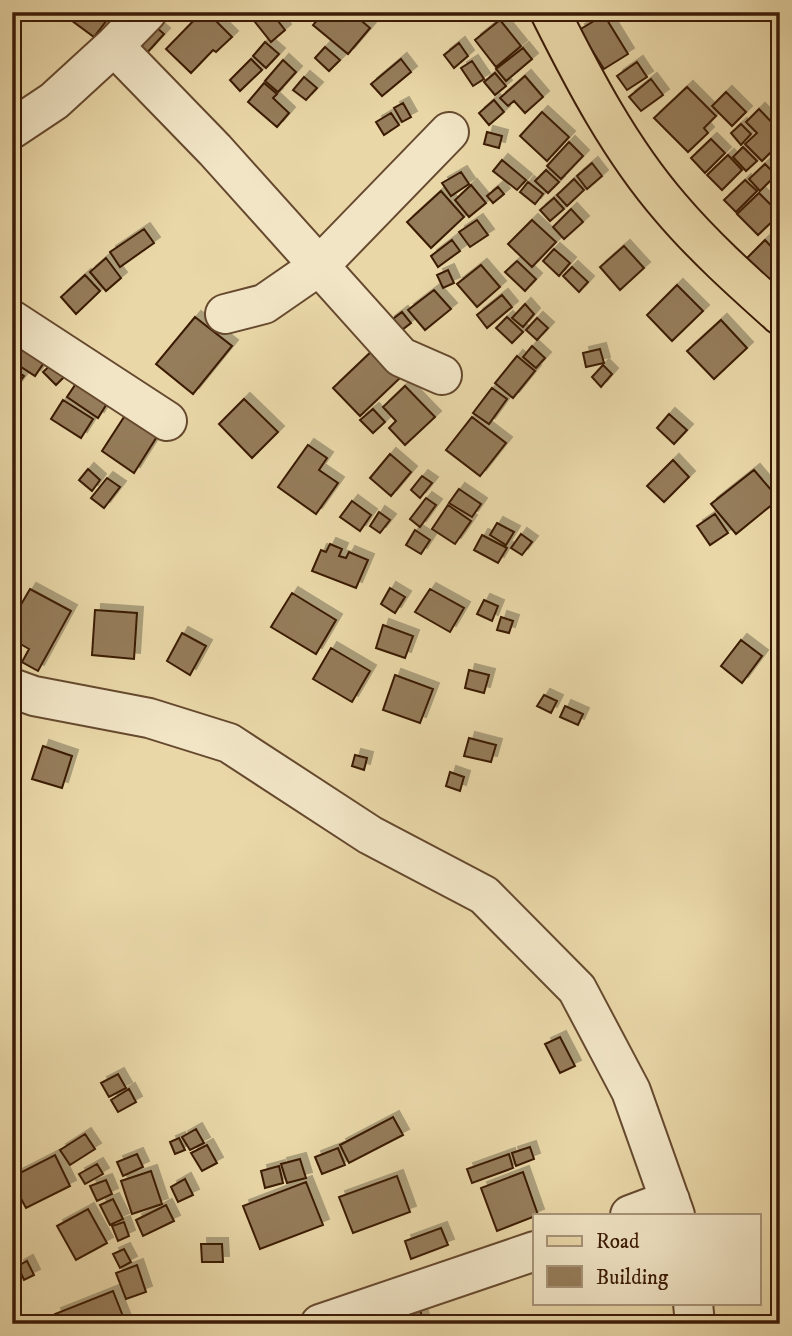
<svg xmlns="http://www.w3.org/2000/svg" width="792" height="1336" font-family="'IM FELL DW Pica',serif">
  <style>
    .building { fill: #957c5a; stroke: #3a1a06; stroke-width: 2; filter: url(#shadow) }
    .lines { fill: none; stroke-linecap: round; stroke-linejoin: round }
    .minor-casing { stroke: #66492e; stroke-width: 42 }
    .major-casing { stroke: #3a1a06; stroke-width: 42 }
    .minor { stroke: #f1e5c6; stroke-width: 38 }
    .major { stroke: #e9d7a8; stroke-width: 38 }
  </style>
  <defs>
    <filter id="shadow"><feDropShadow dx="6" dy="-6" stdDeviation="0" flood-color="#0004"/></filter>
  </defs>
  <rect width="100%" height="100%" fill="#e9d7a8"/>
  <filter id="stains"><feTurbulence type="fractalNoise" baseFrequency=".00286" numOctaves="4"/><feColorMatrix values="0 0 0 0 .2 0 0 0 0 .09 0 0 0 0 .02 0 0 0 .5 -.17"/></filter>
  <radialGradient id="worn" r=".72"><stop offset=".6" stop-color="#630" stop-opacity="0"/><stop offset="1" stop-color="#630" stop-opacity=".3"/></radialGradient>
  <path class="building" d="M 60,12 L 113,12 L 94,37 Z
    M 202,12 L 207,12 L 232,37 L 216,52 L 213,50 L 191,73 L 166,49 Z
    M 247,12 L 271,12 L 285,30 L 271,42 Z
    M 324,12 L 351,12 L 370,28 L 348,54 L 313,25 Z
    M 604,15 L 628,54 L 604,69 L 579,30 Z
    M 500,20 L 521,46 L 496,67 L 475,40 Z
    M 155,26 L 164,34 L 146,54 L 136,45 Z
    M 265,42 L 279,54 L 266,68 L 253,56 Z
    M 459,43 L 468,56 L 454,68 L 444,55 Z
    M 325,47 L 340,60 L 329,71 L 315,58 Z
    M 523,48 L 532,59 L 506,81 L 496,69 Z
    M 251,59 L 262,70 L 240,91 L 230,80 Z
    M 401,59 L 411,72 L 382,96 L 371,84 Z
    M 283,60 L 296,72 L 278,92 L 265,81 Z
    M 472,61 L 484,79 L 473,86 L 461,68 Z
    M 637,62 L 647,77 L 627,90 L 617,76 Z
    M 495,73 L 506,86 L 495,95 L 484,82 Z
    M 525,76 L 543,97 L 525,113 L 514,101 L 508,106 L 500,98 Z
    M 304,77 L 317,88 L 306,100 L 293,90 Z
    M 651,79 L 663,95 L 641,111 L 629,97 Z
    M 264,83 L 277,94 L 273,98 L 289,113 L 277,127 L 248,102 Z
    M 687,87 L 716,116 L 704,128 L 708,133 L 688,152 L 654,118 Z
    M 726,92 L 746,112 L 732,126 L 712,106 Z
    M 494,100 L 504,112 L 489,125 L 479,113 Z
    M 403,103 L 411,117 L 402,122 L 394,108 Z
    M 759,109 L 780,131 L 780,143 L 762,161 L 745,144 L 757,133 L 746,122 Z
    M 542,112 L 569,137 L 547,161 L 520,136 Z
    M 391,113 L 399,125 L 384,135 L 376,122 Z
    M 741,124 L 751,134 L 741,145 L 731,133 Z
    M 487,132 L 502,136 L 499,148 L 484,144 Z
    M 711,139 L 725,153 L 705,173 L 691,158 Z
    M 569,142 L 583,156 L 561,179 L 547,166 Z
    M 743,147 L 757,161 L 746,171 L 733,157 Z
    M 728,155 L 742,170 L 722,190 L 707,175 Z
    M 502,160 L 526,180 L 517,190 L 493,171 Z
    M 592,163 L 602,176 L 587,189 L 577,176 Z
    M 765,164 L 776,175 L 760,191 L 749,179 Z
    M 546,170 L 559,182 L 548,193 L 535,181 Z
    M 461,172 L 469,184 L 451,196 L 442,183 Z
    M 574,179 L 584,190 L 567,206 L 557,195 Z
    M 745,180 L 757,191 L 736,212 L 724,200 Z
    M 528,182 L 543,194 L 535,204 L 520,192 Z
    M 471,185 L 486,203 L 469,217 L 455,200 Z
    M 498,187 L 504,194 L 493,203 L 487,196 Z
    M 441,191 L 464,217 L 431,248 L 407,222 Z
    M 759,193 L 780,214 L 758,235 L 737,214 Z
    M 554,198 L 564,209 L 550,221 L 540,210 Z
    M 571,209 L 583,222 L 564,239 L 553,227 Z
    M 477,220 L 488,235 L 470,247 L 459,232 Z
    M 532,220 L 556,242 L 532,267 L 508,244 Z
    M 144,229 L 154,243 L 120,267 L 110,252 Z
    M 452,240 L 460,251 L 438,267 L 431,256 Z
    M 765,240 L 780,256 L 780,274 L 771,282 L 747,258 Z
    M 624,246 L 644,268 L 620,290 L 600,267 Z
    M 554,249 L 570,263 L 559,276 L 543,261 Z
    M 106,258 L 121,278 L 106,291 L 90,272 Z
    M 517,261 L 536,279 L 525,291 L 505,272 Z
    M 481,265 L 500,287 L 477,307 L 457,284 Z
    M 572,267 L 588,282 L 579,292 L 563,276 Z
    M 448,270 L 454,283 L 443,288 L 437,275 Z
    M 85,275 L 100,291 L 76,314 L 61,297 Z
    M 677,285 L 703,311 L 672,341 L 647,315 Z
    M 434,290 L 451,309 L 425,330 L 408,310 Z
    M 502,295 L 512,307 L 487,328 L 477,315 Z
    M 525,304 L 534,314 L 523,327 L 512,318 Z
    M 402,312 L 411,323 L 398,333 L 389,322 Z
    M 195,317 L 232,346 L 193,394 L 156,364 Z
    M 507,317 L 523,332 L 512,343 L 496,328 Z
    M 537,318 L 548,328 L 537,340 L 526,330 Z
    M 721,320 L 747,348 L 714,379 L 687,351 Z
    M 12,330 L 51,352 L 35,376 L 12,361 Z
    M 532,346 L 545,358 L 536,368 L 523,357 Z
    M 374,349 L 401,377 L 360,416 L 333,388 Z
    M 600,349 L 604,363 L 586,367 L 583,353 Z
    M 517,356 L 535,371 L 513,398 L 495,383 Z
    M 57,359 L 70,371 L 56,385 L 43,372 Z
    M 603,365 L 612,374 L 601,387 L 592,377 Z
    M 12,368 L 24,376 L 12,392 Z
    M 81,376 L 111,397 L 98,418 L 67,397 Z
    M 405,386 L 435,417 L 405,445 L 389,428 L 396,421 L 383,407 Z
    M 492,388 L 507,399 L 489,424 L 473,413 Z
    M 244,399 L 278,432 L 252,458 L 219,424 Z
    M 63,400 L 93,419 L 81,438 L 51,419 Z
    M 373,409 L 385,422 L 373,433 L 360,420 Z
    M 126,414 L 158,435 L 134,473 L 102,451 Z
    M 669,414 L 687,430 L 674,444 L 657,428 Z
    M 472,417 L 506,443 L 480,476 L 446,450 Z
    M 308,445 L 327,458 L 319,470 L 338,483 L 316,514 L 278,487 Z
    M 390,454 L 411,472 L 391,496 L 370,478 Z
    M 673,460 L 689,477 L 664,502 L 647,486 Z
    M 88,469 L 100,480 L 92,491 L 79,480 Z
    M 754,470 L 779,499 L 736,534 L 711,504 Z
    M 422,476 L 432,483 L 420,498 L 411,490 Z
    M 107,478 L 120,487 L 104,508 L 91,498 Z
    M 459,489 L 481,504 L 472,517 L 449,503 Z
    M 426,498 L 436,505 L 420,527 L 410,519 Z
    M 352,501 L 371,515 L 360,531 L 340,517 Z
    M 448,505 L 471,521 L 455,544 L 432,529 Z
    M 379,512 L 390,520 L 380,533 L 370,526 Z
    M 715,514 L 728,533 L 710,545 L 697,526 Z
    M 497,523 L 514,532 L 506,545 L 490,535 Z
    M 415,530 L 430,540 L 421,554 L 406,545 Z
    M 521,534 L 532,542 L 522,555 L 511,548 Z
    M 482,535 L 507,548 L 498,563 L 474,550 Z
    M 330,544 L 342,549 L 339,556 L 346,558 L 349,552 L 368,560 L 356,588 L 312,571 L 321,550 L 326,552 Z
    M 390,588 L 405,597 L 395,613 L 381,604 Z
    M 30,589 L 71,611 L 38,671 L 22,662 L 29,649 L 12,639 L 12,620 Z
    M 430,589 L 464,608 L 450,632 L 415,612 Z
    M 292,593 L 336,620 L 316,654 L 271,627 Z
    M 484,600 L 498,606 L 492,621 L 477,614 Z
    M 95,610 L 137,613 L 134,659 L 92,655 Z
    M 501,617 L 513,621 L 509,633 L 497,630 Z
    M 383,625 L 413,636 L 405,658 L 376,648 Z
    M 182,633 L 206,646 L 190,675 L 167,661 Z
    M 741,640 L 762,656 L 742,683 L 721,666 Z
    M 331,648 L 370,671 L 352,702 L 313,679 Z
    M 469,670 L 489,675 L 484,693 L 465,688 Z
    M 395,675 L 433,689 L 420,723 L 383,710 Z
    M 544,695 L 557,701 L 551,713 L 537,706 Z
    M 565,706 L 583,714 L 578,725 L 560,717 Z
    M 469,738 L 496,745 L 491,762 L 464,756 Z
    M 43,746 L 72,756 L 62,788 L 32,779 Z
    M 355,755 L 367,758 L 364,770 L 352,766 Z
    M 450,772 L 464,777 L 460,791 L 446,786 Z
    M 560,1037 L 575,1066 L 560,1073 L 545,1044 Z
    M 118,1074 L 126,1088 L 109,1097 L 101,1083 Z
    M 129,1089 L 136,1102 L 118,1112 L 111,1100 Z
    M 393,1117 L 403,1135 L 349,1163 L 340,1145 Z
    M 196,1129 L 204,1143 L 190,1150 L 182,1137 Z
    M 85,1134 L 95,1149 L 70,1165 L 60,1150 Z
    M 179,1138 L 185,1150 L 175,1154 L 170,1142 Z
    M 207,1145 L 217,1163 L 202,1171 L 191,1153 Z
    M 530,1147 L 534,1159 L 516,1166 L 512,1153 Z
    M 338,1148 L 345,1165 L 322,1174 L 315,1157 Z
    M 137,1154 L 143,1167 L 123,1176 L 117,1162 Z
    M 509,1154 L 513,1168 L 472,1183 L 467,1169 Z
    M 55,1155 L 70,1186 L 26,1208 L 12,1182 L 12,1177 Z
    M 300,1159 L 306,1178 L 287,1183 L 281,1164 Z
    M 97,1164 L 103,1174 L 85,1184 L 79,1174 Z
    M 279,1166 L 283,1183 L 265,1188 L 261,1171 Z
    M 151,1171 L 162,1204 L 132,1214 L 121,1181 Z
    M 523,1172 L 538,1215 L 497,1231 L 481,1188 Z
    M 397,1176 L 410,1212 L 353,1233 L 339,1197 Z
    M 185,1179 L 193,1195 L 178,1202 L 171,1187 Z
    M 106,1180 L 112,1194 L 97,1201 L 90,1186 Z
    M 306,1182 L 323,1225 L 260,1249 L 243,1206 Z
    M 113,1199 L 123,1219 L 110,1225 L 100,1205 Z
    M 166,1205 L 174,1221 L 143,1236 L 136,1220 Z
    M 88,1209 L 107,1243 L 76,1260 L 57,1226 Z
    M 124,1222 L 129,1236 L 118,1241 L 112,1226 Z
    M 441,1228 L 448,1245 L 411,1259 L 405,1241 Z
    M 201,1244 L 222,1244 L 223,1262 L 202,1262 Z
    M 124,1249 L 131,1262 L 120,1268 L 113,1254 Z
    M 27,1261 L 34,1275 L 24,1280 L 18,1266 Z
    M 137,1265 L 146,1292 L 126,1299 L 116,1273 Z
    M 113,1291 L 126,1324 L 59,1324 L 55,1314 Z
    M 418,1302 L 424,1324 L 390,1324 L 387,1310 Z"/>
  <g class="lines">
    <g class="minor-casing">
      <path id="minor" d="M 114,46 L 215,150 L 401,357 L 442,375
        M 12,129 L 54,101 L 114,46 L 147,12
        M 225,314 L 264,304 L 319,266 L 449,132
        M 12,320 L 167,421
        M 12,688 L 34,696 L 149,718 L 229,743 L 370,835 L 484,895 L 577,989 L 631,1091 L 675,1215
        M 630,1215 L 670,1200
        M 693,1303 L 695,1324
        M 320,1324 L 535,1251"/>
    </g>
    <g class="major-casing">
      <path id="major" d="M 550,12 C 584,80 620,149 670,207 C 703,246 741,280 780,315"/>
    </g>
    <use href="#minor" class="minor"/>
    <use href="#major" class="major"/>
  </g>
  <rect width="792" height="1336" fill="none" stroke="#e9d7a8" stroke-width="42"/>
  <rect x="14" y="14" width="764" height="1308" fill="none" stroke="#3a1a06" stroke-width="3.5"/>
  <rect x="21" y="21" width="750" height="1294" fill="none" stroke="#3a1a06" stroke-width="2"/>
  <rect x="533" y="1214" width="228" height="91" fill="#f1e5c6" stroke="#a89479" stroke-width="2"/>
  <rect x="547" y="1236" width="35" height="10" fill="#e9d7a8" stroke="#a89479" stroke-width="2"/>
  <text x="596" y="1248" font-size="21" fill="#3a1a06">Road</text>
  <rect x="547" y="1266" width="35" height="21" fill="#957c5a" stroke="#a89479" stroke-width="2"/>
  <text x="596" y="1284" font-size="21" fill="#3a1a06">Building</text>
  <rect width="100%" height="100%" filter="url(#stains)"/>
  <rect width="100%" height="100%" fill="url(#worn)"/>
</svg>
